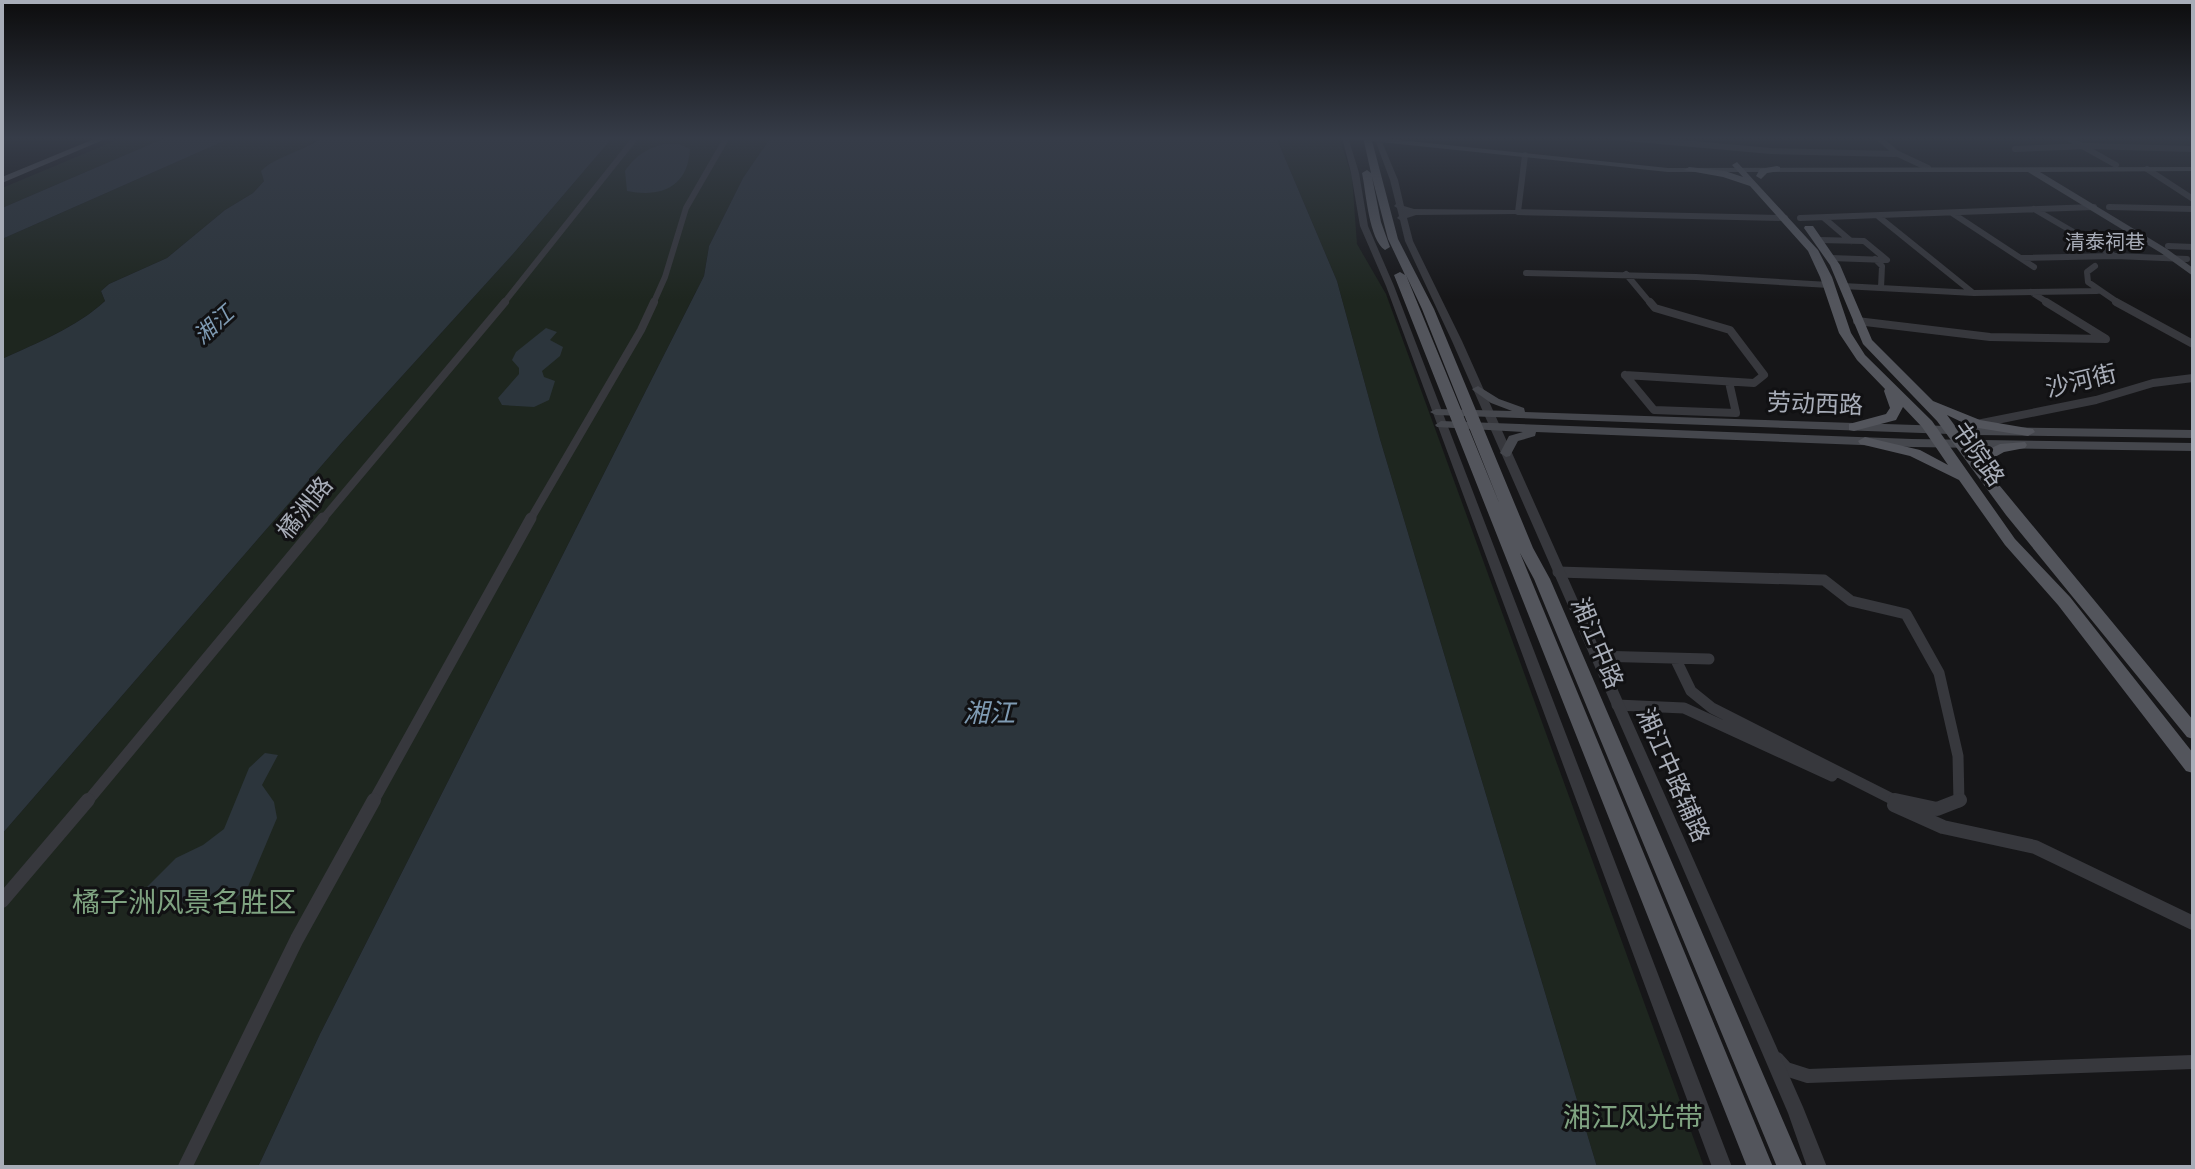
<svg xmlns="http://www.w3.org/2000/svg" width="2195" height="1169" font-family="Karla,'Noto Sans SC',sans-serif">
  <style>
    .green { fill: #1e261f }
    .water { fill: #2c353c }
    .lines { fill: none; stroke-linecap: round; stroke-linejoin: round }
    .minor-far3 { stroke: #37383d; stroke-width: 6 }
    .minor-far2 { stroke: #37383d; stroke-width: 8 }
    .minor-far1 { stroke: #37383d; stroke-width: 11 }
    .minor { stroke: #37383d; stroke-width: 14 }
    .tertiary { fill: #37383d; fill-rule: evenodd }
    .secondary { fill: #45474d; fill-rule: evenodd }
    .primary { fill: #53555c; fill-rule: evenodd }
    .labels { text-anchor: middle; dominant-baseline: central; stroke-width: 6; stroke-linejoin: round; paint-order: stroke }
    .far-street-label { font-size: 20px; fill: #a8adb8; stroke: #111113 }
    .far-water-label { font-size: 22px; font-style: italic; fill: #7f9bb3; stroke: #111113 }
    .street-label { font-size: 24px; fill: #a8adb8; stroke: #111113 }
    .water-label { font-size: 26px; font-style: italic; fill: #7f9bb3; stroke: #111113 }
    .near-park-label { font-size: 28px; fill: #7fa381; stroke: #111113 }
  </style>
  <rect width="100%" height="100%" fill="#161618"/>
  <path class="green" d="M 124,137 L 167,137 L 2,208 L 2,188 Z
    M 233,137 L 322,137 L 293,154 L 266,166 L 264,181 L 253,193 L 225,210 L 167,258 L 109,284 L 101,291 L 105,301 C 77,327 37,343 2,359 L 2,239 Z
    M 613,137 L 771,137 L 743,178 L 709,246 L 704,276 L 320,1034 L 258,1167 L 2,1167 L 2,834 L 343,441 L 513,254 Z
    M 1276,137 L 1339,137 L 1352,177 L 1357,244 L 1386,294 L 1704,1167 L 1597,1167 L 1380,439 L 1337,281 Z"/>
  <path class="water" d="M 167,137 L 233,137 L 2,239 L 2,208 Z
    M 322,137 L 613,137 L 513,254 L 343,441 L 2,834 L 2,359 C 37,343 77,327 105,301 L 101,291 L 109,284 L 167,258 L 225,210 L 253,193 L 264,181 L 261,171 C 274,157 305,151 322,137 Z
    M 771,137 L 1276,137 L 1337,281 L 1380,439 L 1597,1167 L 258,1167 L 320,1034 L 704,276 L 709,246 L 743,178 Z
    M 664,144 L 679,144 L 690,149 C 688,187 661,198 627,191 L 625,171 C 636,155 646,149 664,144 Z
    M 546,328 L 557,332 L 550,340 L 563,347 L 560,356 L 542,371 L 544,377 L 555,381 L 549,400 L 534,407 L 502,405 L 498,398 L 519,374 L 519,368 L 512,360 L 516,352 Z
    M 265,753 L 278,755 L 262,785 L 274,802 L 277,818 L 247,889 L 234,899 L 214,904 L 156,903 L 147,899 L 143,893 L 146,888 L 176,858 L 203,845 L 224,829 L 249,768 Z"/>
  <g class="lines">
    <path class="minor-far3" d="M 1615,137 L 1771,151 L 1895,154
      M 1878,137 L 1896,153 L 1928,168
      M 2066,137 L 2116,165
      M 2015,149 L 2087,146 L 2193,149
      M 1525,155 L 1518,212 L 1785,218
      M 2147,169 L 2193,199
      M 2109,207 L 2193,209
      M 2034,209 L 2113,255
      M 1952,213 L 2034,267
      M 1879,217 L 1972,292
      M 1800,218 L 2094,207
      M 1824,218 L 1851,241
      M 1819,240 L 1864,241 L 1887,260 L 1831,258
      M 2168,246 L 2193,247
      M 2022,258 L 2115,256 L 2187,259
      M 1875,259 L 1882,266 L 1881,288
      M 2095,266 L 2087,272 L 2088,282 L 2120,304
      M 1526,273 L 1696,277 L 1829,285
      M 1626,274 L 1651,304
      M 1843,286 L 1974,293 L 2097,291
      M 2031,292 L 2050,304
      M 503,304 L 636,137
      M 653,304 L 665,277 L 686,208 L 727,137"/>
    <path class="minor-far2" d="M 2116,302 L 2193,344
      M 1857,321 L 1990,337 L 2106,339 L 2046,302
      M 1625,375 L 1754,383 L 1764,375 L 1730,330 L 1655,308 L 1650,302
      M 1625,375 L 1654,410 L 1736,413 L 1729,382
      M 1977,424 L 2096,400 L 2153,383 L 2193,378
      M 322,520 L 505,302
      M 530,520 L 641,330 L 654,302"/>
    <path class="minor-far1" d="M 1558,572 L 1824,580 L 1851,601 L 1906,614 L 1939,673 L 1958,756 L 1959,802
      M 1595,656 L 1709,659
      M 1676,660 L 1691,691 L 1712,708 L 1894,800 L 1904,802
      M 1617,705 L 1684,708 L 1832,776
      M 87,802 L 323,518
      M 373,802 L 531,518"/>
    <path class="minor" d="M 1895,800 L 1937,809 L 1960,800
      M 1894,805 L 1943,827 L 2035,847 L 2193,923
      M 2,901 L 88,800
      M 1777,1059 L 1786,1069 L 1808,1076 L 2193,1062
      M 185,1167 L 297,939 L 374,800"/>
    <path class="tertiary" d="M 1342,137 L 1348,137 L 1359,173 L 1368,226 L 1394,286 L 1732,1167 L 1712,1167 L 1386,286 L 1360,226 L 1351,173 Z
      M 1374,137 L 1380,137 L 1398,180 L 1404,206 L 1414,209 L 1518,210 L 1522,212 L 1518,214 L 1416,215 L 1407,218 L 1413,241 L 1462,341 L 1680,829 L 1803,1107 L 1827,1167 L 1807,1167 L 1788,1113 L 1666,829 L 1452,341 L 1405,241 L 1400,220 L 1397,218 L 1399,216 L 1397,208 L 1394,206 L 1396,204 L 1390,180 Z"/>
    <path class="secondary" d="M 1347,137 L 1371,137 L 1668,168 L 2193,167 L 2193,171 L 2040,172 L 2167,249 L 2193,268 L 2193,276 L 2161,253 L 2028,172 L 1668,172 L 1351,139 Z
      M 1478,386 L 1499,399 L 1524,408 L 1525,412 L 1977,427 L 2193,430 L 2193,438 L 1977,435 L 1436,415 L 1430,412 L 1436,409 L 1512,411 L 1491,403 L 1474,391 L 1472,389 Z
      M 1441,421 L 1912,439 L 2193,443 L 2193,451 L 1912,447 L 1536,432 L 1535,436 L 1518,441 L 1510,456 L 1506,457 L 1500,453 L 1509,436 L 1523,432 L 1437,427 L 1435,425 Z"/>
    <path class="primary" d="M 99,137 L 110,137 L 2,183 L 2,177 Z
      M 1363,137 L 1371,137 L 1398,239 L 1434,309 L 1533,548 L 1550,579 L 1803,1167 L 1777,1167 L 1534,579 L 1520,553 L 1773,1167 L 1747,1167 L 1394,275 L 1400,272 L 1405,275 L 1388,239 L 1372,177 L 1381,222 L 1390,247 L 1385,250 C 1369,240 1366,192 1362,173 L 1367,170 L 1371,173 ZM 1406,275 L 1422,309 L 1500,505 Z
      M 1737,162 L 1818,250 L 1832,277 L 1851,333 L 1865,355 L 1932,421 L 2015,539 L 2070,597 L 2193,753 L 2193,773 L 2186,771 L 2058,605 L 2005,545 L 1959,480 L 1910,456 L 1860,444 L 1858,441 L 1865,437 L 1920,450 L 1948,465 L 1922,427 L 1903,407 L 1896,420 L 1854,431 L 1849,430 L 1849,424 L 1886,414 L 1890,408 L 1884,391 L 1885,389 L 1857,360 L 1839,333 L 1820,277 L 1808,251 L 1750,186 L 1723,177 L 1684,170 L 1689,167 L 1725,171 L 1743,177 L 1732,165 Z
      M 1777,166 L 1780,167 L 1780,171 L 1767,173 L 1761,179 L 1756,176 L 1760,169 Z
      M 1805,226 L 1813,226 L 1840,265 L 1872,340 L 1933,401 L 1980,420 L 2033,429 L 2035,432 L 2028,436 L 1972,427 L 1947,415 L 1981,461 L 1983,452 L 2000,444 L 2025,442 L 2027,445 L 2025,448 L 2004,452 L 1995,457 L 1995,480 L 2193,720 L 2193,739 L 2187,737 L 2006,515 L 1937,421 L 1863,344 L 1830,265 L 1804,228 Z"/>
  </g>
  <linearGradient id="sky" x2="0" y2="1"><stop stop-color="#0c0c0d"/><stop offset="0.46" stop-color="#363c48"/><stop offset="1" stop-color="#363c48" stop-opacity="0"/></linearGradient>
  <rect width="2195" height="300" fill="url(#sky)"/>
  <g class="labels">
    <g class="far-street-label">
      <text x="2105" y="242">清泰祠巷</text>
    </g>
    <g class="far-water-label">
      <text transform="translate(214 325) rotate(-42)">湘江</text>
    </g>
    <g class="street-label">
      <text transform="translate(2081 381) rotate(-13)">沙河街</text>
      <text transform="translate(1815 404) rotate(2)">劳动西路</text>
      <text transform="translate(1978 454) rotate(55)">书院路</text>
      <text transform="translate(305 508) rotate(-51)">橘洲路</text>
      <text transform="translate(1597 643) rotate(67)">湘江中路</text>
      <text transform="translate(1673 775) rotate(66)">湘江中路辅路</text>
    </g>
    <g class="water-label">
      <text x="989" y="713">湘江</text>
    </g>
    <g class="near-park-label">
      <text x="184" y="902">橘子洲风景名胜区</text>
      <text x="1633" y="1117">湘江风光带</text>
    </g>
  </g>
  <rect width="2195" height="1169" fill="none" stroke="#a8adb8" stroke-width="8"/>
</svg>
